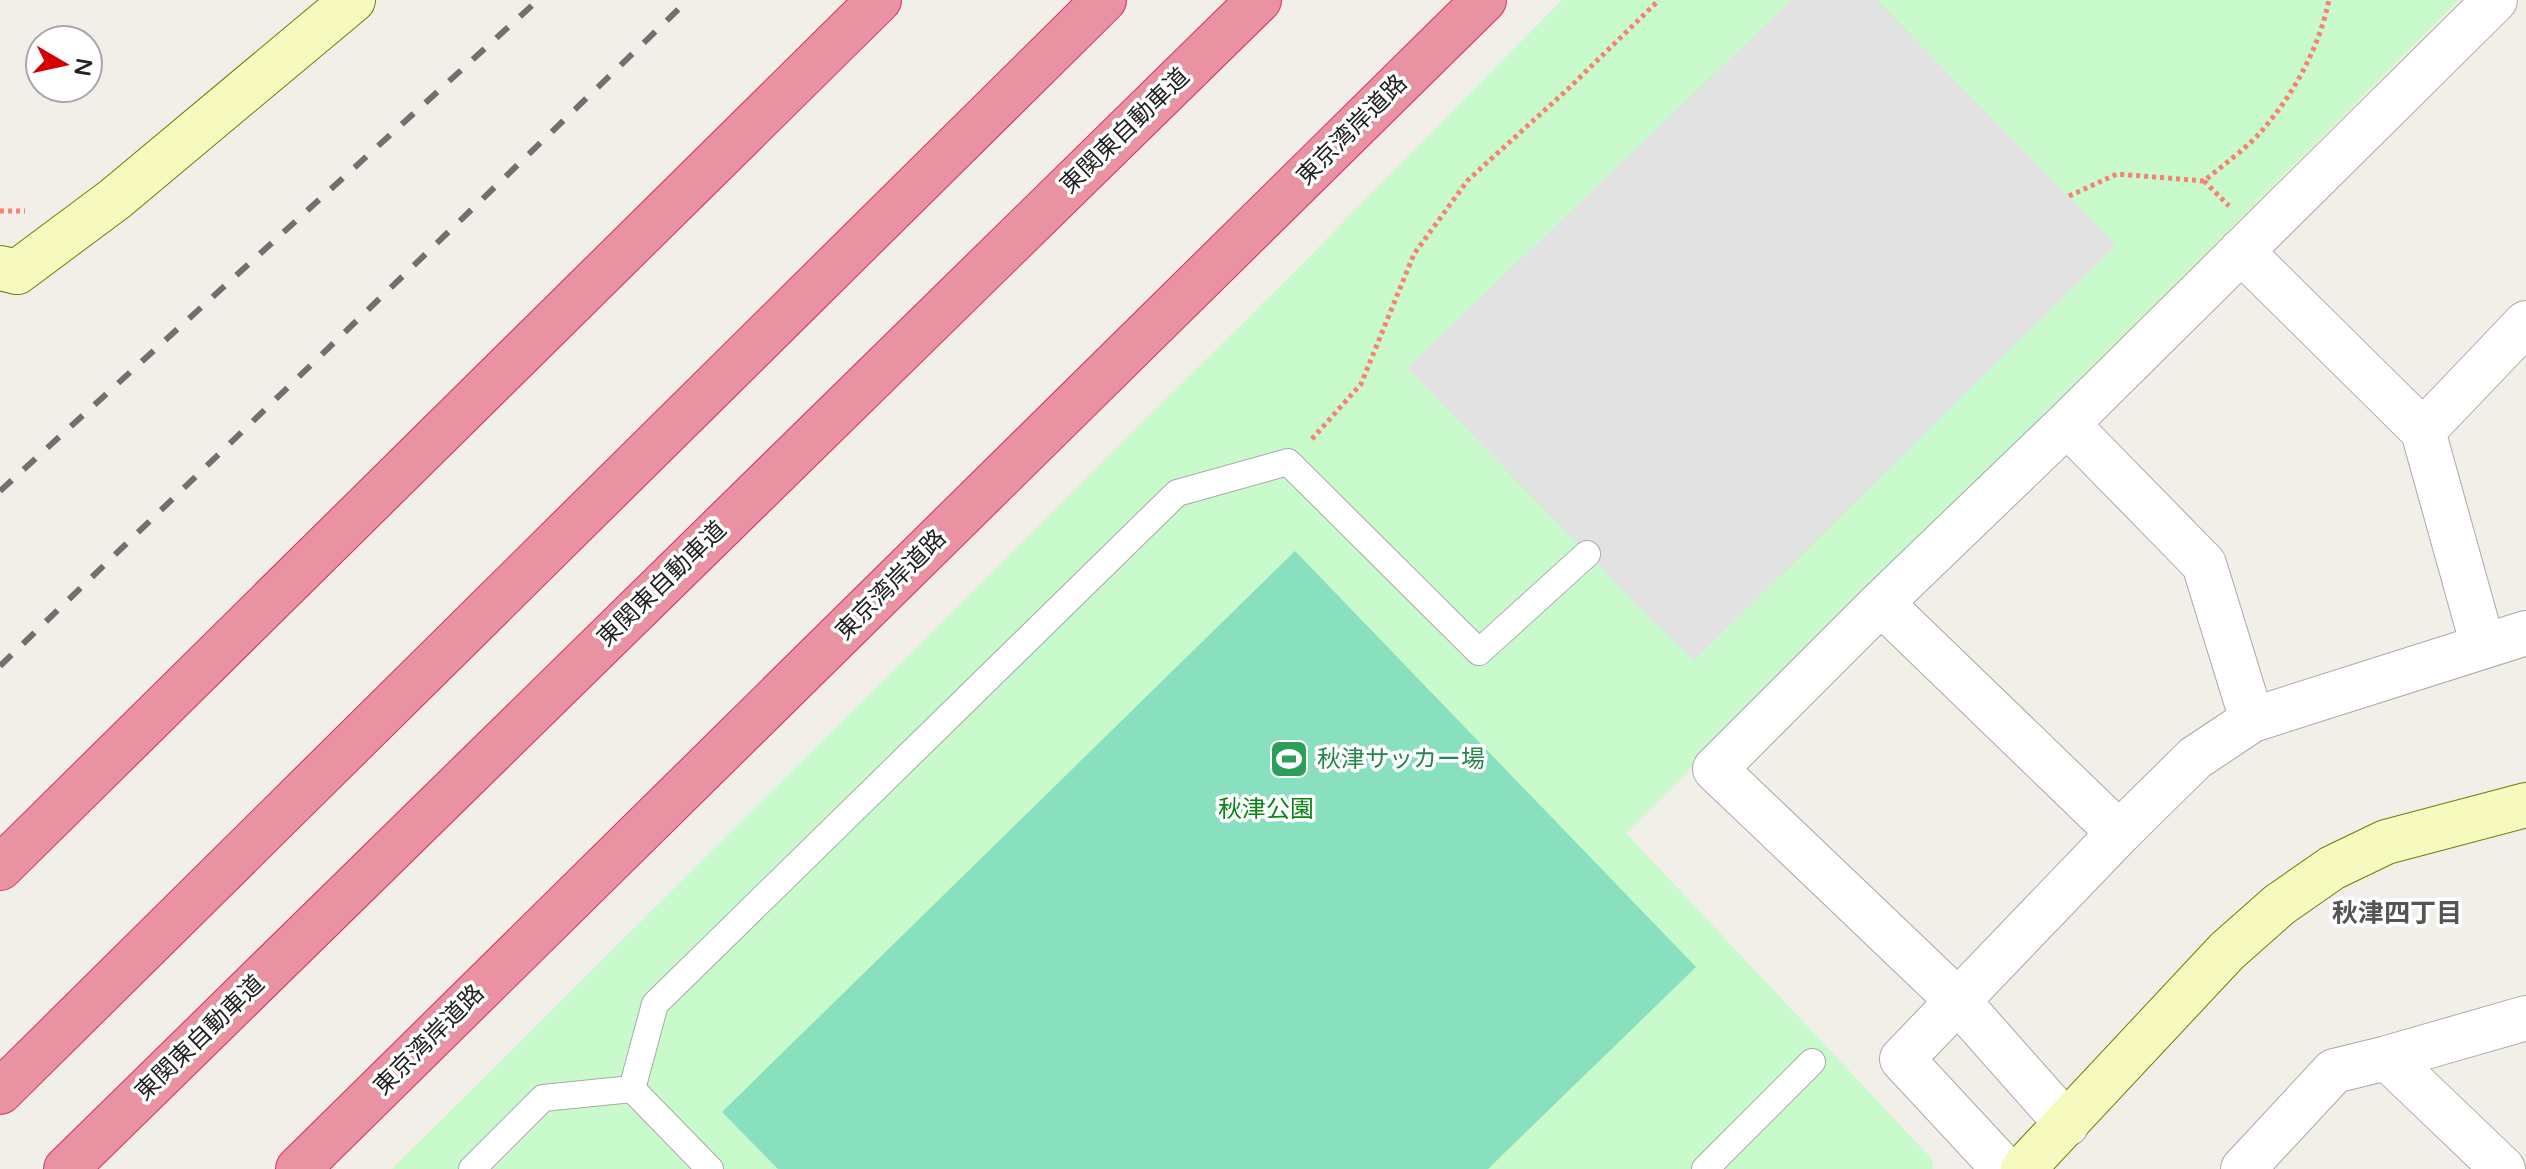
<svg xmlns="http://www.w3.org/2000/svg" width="2526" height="1169" font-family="'Varela Round','Noto Sans JP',sans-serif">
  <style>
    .park { fill: #c8facc }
    .pitch { fill: #88e0be }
    .parking { fill: #e2e2e2 }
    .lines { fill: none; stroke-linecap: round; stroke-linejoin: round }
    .lane-casing { stroke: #a9a9a9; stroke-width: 28 }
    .street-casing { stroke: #a9a9a9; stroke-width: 46 }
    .secondary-casing { stroke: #707d05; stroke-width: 46 }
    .highway-casing { stroke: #dc2a67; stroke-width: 46 }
    .path { stroke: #fa8072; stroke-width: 5; stroke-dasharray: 4 4; stroke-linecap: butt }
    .lane { stroke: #fff; stroke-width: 26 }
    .street { stroke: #fff; stroke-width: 44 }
    .secondary { stroke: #f7fabf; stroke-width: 44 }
    .highway { stroke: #e892a2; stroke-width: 44 }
    .rail { stroke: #707070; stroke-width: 6; stroke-dasharray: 16 16; stroke-linecap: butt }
    .labels { text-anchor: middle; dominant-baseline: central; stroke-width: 7; stroke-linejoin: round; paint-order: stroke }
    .street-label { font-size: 24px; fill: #222; stroke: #fff }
    .leisure-label { font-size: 24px; fill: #27864d; stroke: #fff; text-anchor: start }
    .park-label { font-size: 24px; fill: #0c8416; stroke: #fff }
    .neighbourhood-label { font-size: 26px; font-weight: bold; fill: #555; stroke: #fff }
  </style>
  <rect width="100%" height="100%" fill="#f2efe9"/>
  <path class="park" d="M 1562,0 L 2459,0 L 1626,833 L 1932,1159 L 1933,1169 L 392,1169 L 1295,271 Z"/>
  <path class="pitch" d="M 1295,551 L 1696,967 L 1488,1169 L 778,1169 L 722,1112 Z"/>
  <path class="parking" d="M 1791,0 L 1877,0 L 2116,245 L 1694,661 L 1636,604 L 1407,368 Z"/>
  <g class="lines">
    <g class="lane-casing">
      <path id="lane" d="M 632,1089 L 655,1004 L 1177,493 L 1288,462 L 1479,652 L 1587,554
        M 632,1089 L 710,1169
        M 472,1169 L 543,1098 L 632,1089
        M 1705,1169 L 1812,1062"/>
    </g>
    <g class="street-casing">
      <path id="street" d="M 2241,251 L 2423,431 L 2483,646
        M 2067,424 L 2204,564 L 2252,720
        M 2423,431 L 2526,323
        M 1881,603 L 2119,833
        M 2387,1058 L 2503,1169
        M 2067,1124 L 1957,1000 L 1715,769 L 1881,603 L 2067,424 L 2495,0
        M 2004,1169 L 1902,1059 L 2119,833 L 2195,758 L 2252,720 L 2526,633
        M 2243,1169 L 2334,1071 L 2387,1058 L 2526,1018"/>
    </g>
    <g class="secondary-casing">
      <path id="secondary" d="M 0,268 L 17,272 L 115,199 L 353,0
        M 2023,1169 L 2227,951 L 2279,905 L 2332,868 L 2386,842 L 2526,805"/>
    </g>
    <g class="highway-casing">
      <path id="highway" d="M 0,868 L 879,0
        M 0,1092 L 1104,0
        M 66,1169 L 1259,0
        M 298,1169 L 1484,0"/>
    </g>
    <path class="path" d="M 2204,181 L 2229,206
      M 2069,196 L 2117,174 L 2204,181 C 2224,164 2249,147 2265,127 C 2296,90 2319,47 2329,0
      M 0,211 L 25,211
      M 1312,439 L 1361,384 L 1414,254 L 1468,180 L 1568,89 L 1659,0"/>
    <use href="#lane" class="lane"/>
    <use href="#street" class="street"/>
    <use href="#secondary" class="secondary"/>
    <use href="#highway" class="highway"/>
    <path class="rail" d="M 0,491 L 538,0
      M 0,666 L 688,0"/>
  </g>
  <defs>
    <g id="stadium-square" transform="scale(2)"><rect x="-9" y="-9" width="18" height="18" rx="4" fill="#2e9e5b" stroke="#fff"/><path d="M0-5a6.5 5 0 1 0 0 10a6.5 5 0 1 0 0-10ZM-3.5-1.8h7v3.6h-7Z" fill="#fff"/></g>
  </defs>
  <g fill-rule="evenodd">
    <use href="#stadium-square" x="1289" y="759"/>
  </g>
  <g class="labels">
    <g class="street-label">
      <text transform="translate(1352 130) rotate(-45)">東京湾岸道路</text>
      <text transform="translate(1125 131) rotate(-44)">東関東自動車道</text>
      <text transform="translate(662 584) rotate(-44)">東関東自動車道</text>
      <text transform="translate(891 585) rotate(-45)">東京湾岸道路</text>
      <text transform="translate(200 1038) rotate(-44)">東関東自動車道</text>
      <text transform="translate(429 1040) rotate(-45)">東京湾岸道路</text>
    </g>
    <g class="leisure-label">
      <text x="1317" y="759">秋津サッカー場</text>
    </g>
    <g class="park-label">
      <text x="1266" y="809">秋津公園</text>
    </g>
    <g class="neighbourhood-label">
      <text x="2397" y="913">秋津四丁目</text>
    </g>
  </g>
  <g transform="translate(64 64) rotate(99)"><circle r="38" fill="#ffffff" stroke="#a7a7a7" stroke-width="2"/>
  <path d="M0-6L14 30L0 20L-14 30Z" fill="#d40000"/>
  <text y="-12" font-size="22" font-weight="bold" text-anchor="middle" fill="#222222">N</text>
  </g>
</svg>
